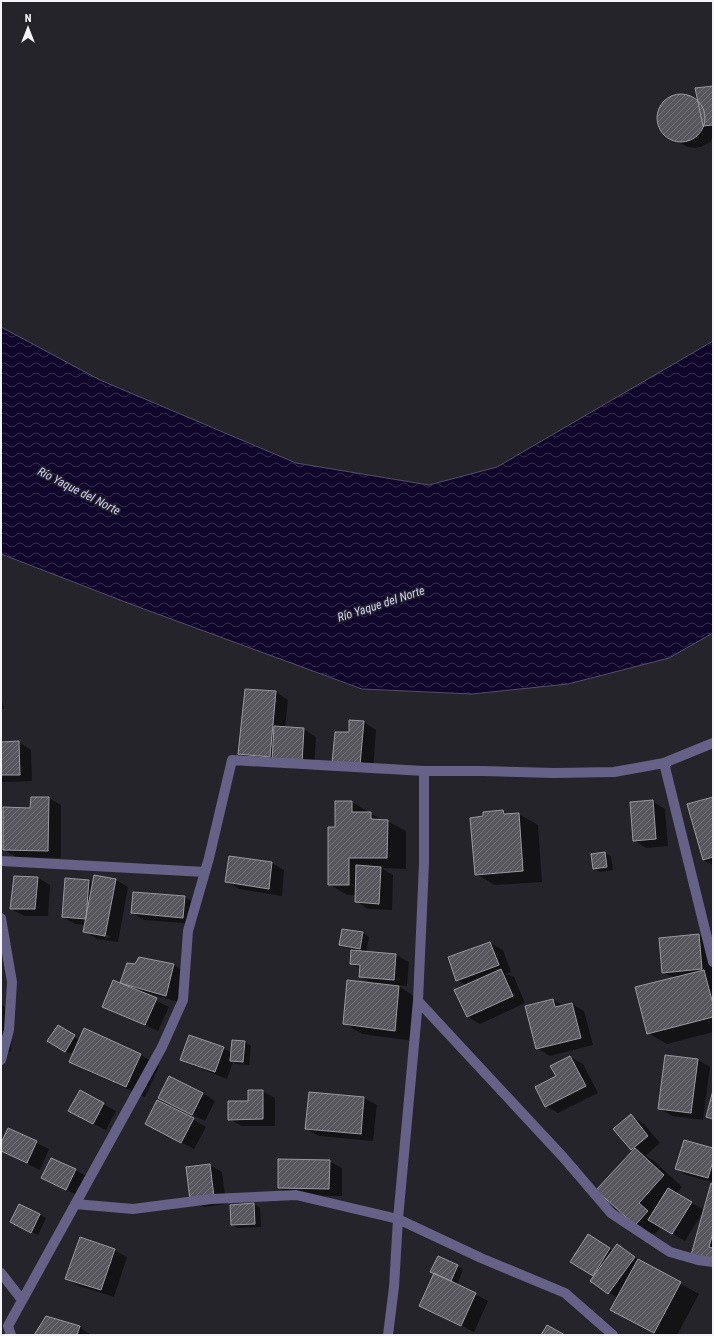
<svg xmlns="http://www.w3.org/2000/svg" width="714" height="1336" font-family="'Roboto Condensed',sans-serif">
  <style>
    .water { fill: url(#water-waves); stroke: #544d69 }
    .shadow { fill: #0007; fill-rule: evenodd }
    .building { fill: url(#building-hatch); stroke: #9a99a0 }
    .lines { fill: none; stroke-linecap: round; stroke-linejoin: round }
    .minor { stroke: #656187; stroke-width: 10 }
    .labels { text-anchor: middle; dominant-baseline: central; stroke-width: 3; stroke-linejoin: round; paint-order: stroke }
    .water-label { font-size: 12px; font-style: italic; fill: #d2cefb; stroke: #25242a }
  </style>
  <defs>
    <pattern id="water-waves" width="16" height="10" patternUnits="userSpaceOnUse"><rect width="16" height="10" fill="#10062c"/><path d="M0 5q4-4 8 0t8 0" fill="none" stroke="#332b4b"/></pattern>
    <pattern id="building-hatch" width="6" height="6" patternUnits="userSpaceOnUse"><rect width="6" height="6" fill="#58575e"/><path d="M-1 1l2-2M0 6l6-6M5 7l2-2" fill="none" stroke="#717076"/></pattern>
  </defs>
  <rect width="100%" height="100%" fill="#25242a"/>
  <path class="water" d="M 1,327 L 100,380 L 296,463 L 429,485 L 497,467 L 713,341 L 713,633 L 669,658 L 568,684 L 472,694 L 362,689 L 133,605 L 1,554 Z"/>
  <path class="shadow" d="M 713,87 L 713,137 L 710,142 L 703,146 L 696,148 L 688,147 L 668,137 L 662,132 L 659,125 L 658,117 L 659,110 L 663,103 L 669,98 L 676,95 L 683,95 L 691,97 L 699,101 Z
    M 276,692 L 288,700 L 285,728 L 304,729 L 316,737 L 314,770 L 285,768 L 252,761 L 239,754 Z
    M 1,697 L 4,709 L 1,709 Z
    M 364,722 L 376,730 L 373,772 L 346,770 Z
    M 19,742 L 31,750 L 32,781 L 1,782 L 1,743 Z
    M 49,798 L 61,805 L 61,858 L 16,857 L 4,850 Z
    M 713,798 L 713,865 L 703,860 Z
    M 652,801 L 665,809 L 668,846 L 646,848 L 634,840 Z
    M 352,802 L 383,821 L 387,821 L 406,831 L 406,869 L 381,868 L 393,875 L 392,910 L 368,909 L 356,901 L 356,895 L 347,895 L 329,884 L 336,828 Z
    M 503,811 L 510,815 L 519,814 L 538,825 L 542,882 L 495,885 L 476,874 L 484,817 Z
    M 605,853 L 611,856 L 613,870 L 600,872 L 594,869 L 592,854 Z
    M 271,863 L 284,870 L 282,896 L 239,889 L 227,882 Z
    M 15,877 L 38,878 L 50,885 L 48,916 L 24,916 L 11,909 Z
    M 116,880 L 128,887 L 118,942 L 97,939 L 85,931 L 86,925 L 75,924 L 63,917 L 89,881 L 93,884 ZM 97,933 L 110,936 L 110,938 L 97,935 Z
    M 185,897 L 197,905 L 195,924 L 144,920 L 132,913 Z
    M 342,930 L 363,933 L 369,937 L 366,953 L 396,955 L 409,962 L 407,986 L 397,985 L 417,998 L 413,1041 L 362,1034 L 344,1023 L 373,984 L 360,976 L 360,969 L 351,964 L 360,951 L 346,948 L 340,945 Z
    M 699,935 L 711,942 L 713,961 L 713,1032 L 667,1044 L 648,1033 L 674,978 L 663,972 Z
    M 490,943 L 503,950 L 511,972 L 507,974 L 514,977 L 525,1003 L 480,1024 L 468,1017 L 466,985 L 457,980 Z
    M 128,964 L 136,965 L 174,965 L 186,973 L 178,1002 L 144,992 L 143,994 L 169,1007 L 158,1031 L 116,1013 L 103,1006 L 121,984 Z
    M 553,1000 L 564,1006 L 572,1004 L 584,1011 L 593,1045 L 550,1056 L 537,1048 Z
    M 1,1004 L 5,1007 L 5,1029 L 12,1034 L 11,1052 L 1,1052 Z
    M 58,1026 L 80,1040 L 85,1030 L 141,1055 L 159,1066 L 145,1097 L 89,1072 L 71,1061 L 75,1048 L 71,1054 L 49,1041 Z
    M 233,1041 L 245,1042 L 251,1046 L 249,1065 L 237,1064 L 233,1062 L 227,1079 L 194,1066 L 181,1059 L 223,1048 L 232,1053 Z
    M 570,1057 L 583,1064 L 598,1093 L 558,1113 L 546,1106 L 557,1076 Z
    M 698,1060 L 710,1067 L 703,1120 L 672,1116 L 659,1108 Z
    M 262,1091 L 275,1098 L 275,1126 L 242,1126 L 229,1119 Z
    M 203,1093 L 215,1101 L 205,1121 L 159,1098 Z
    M 310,1093 L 364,1098 L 377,1105 L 373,1141 L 319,1136 L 306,1129 Z
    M 103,1104 L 116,1111 L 106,1130 L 82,1118 Z
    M 631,1116 L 643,1123 L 660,1143 L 645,1156 L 653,1160 L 682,1187 L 676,1194 L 704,1210 L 685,1241 L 661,1227 L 654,1235 L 635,1224 L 634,1151 L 632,1149 Z
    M 193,1119 L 206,1127 L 194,1149 L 146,1124 Z
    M 8,1129 L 49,1149 L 40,1170 L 1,1151 L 1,1145 Z
    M 713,1149 L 713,1229 L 707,1252 L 708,1252 L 713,1236 L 713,1264 L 692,1255 L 713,1182 L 689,1176 L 676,1169 Z
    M 329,1161 L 342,1168 L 342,1196 L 291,1195 L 279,1188 Z
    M 209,1165 L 222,1172 L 226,1204 L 204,1207 L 191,1199 Z
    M 75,1170 L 88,1177 L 79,1196 L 42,1178 Z
    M 254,1204 L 260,1208 L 261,1227 L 238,1228 L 232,1225 Z
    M 20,1206 L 46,1218 L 38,1235 L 18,1225 Z
    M 601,1243 L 613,1251 L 617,1245 L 647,1265 L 699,1294 L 677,1335 L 658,1335 L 630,1320 L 618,1298 L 591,1281 L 595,1276 L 572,1262 Z
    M 114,1250 L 127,1257 L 114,1297 L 79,1286 L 66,1279 Z
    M 457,1266 L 463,1269 L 457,1285 L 488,1301 L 474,1332 L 420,1306 Z
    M 79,1327 L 91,1335 L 35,1335 Z"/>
  <path class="building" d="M 713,86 L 713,125 L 703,126 L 695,88 Z
    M657 118a24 24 0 1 1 48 0a24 24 0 1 1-48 0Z
    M 245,689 L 276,691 L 270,757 L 238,754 Z
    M 349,720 L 364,721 L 360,765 L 332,763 L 335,732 L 349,732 Z
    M 274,726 L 304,728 L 302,763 L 272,761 Z
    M 19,741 L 20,775 L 1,775 L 1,742 Z
    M 31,797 L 49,797 L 48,851 L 3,850 L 3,807 L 30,808 Z
    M 713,797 L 713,857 L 703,860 L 687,804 Z
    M 653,800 L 656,839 L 633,841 L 630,802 Z
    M 335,801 L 352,801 L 352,812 L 371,812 L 371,819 L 388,820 L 387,858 L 349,858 L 349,885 L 328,885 L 328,827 L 335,827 Z
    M 503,810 L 504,814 L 519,813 L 523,871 L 475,875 L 470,818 L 483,816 L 483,812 Z
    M 605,852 L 607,867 L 593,869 L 591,854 Z
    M 229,856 L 272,862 L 269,889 L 225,882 Z
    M 356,865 L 381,867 L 379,904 L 355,902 Z
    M 94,875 L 116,879 L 105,936 L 83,932 Z
    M 14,876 L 38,877 L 35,909 L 10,909 Z
    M 65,878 L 89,880 L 86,919 L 62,917 Z
    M 133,892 L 185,896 L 183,918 L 131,913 Z
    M 342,929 L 363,932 L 360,949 L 339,945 Z
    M 699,934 L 702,969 L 662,973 L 659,938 Z
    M 490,942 L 499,965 L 456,981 L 448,957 Z
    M 351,950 L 396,954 L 394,980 L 359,977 L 360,965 L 350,964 Z
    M 139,957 L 174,964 L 166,996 L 120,983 L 127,963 L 135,964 Z
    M 501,969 L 513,996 L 467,1017 L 454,990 Z
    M 704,970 L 713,1004 L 713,1017 L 647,1034 L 635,987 Z
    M 113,980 L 157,998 L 145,1025 L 102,1007 Z
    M 347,980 L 399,986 L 395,1031 L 343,1024 Z
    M 553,999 L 555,1007 L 572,1003 L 581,1038 L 536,1049 L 525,1006 Z
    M 58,1025 L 75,1035 L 65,1052 L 47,1041 Z
    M 84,1028 L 141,1054 L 126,1087 L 69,1062 Z
    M 189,1035 L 224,1047 L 215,1072 L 180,1060 Z
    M 232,1040 L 245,1041 L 243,1062 L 230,1061 Z
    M 665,1055 L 698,1059 L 691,1113 L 658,1109 Z
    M 570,1056 L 586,1086 L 545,1107 L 535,1087 L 556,1076 L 550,1066 Z
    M 169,1076 L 203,1093 L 192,1115 L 158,1098 Z
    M 80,1090 L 104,1103 L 93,1124 L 68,1111 Z
    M 248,1090 L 263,1090 L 263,1119 L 228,1120 L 228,1101 L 248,1101 Z
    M 713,1090 L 713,1119 L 706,1117 Z
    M 309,1092 L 364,1097 L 361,1134 L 305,1129 Z
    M 157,1100 L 194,1118 L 181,1143 L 145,1124 Z
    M 631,1114 L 648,1136 L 631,1150 L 613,1129 Z
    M 8,1128 L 37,1141 L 27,1163 L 1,1151 L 1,1143 Z
    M 684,1140 L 713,1148 L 713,1161 L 708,1178 L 675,1169 Z
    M 635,1148 L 664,1175 L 639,1203 L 648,1211 L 635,1225 L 596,1190 Z
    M 51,1158 L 76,1169 L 66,1190 L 41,1178 Z
    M 278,1159 L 330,1160 L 329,1189 L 278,1188 Z
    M 210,1164 L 214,1197 L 190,1200 L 186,1167 Z
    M 711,1183 L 713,1184 L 713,1232 L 709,1247 L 713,1248 L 713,1261 L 691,1255 Z
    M 668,1188 L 692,1202 L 672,1234 L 648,1220 Z
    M 254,1203 L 255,1224 L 231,1225 L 230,1205 Z
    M 19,1204 L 40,1214 L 31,1233 L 10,1222 Z
    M 588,1234 L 610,1248 L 593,1276 L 570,1262 Z
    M 80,1237 L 115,1249 L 101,1290 L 65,1279 Z
    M 617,1244 L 635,1257 L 608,1294 L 590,1281 Z
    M 438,1256 L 458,1265 L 451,1281 L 430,1272 Z
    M 638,1259 L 681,1282 L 654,1333 L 610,1310 Z
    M 434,1273 L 476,1293 L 461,1326 L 419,1306 Z
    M 46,1316 L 80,1326 L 77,1335 L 34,1335 Z
    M 547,1325 L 565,1335 L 541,1335 Z"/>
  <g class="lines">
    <path class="minor" d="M 664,763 L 713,962
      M 424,771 L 424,863 L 418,1001 L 563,1157 L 611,1213 L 670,1252 L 698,1260 L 713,1262
      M 1,861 L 205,872
      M 1,918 L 12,982 L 9,1030 L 1,1060
      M 75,1204 L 133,1209 L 211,1199 L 296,1195 L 398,1219 L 481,1258 L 565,1293 L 613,1335
      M 1,1273 L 22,1300
      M 11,1335 L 8,1326 L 162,1047 L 183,1000 L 188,931 L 209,858 L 232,760 L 424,771 L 483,771 L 554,773 L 614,772 L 664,763 L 713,743
      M 388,1335 L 394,1287 L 398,1219 L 418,1001"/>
  </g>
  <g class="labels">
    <g class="water-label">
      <text transform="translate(79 491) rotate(27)">Río Yaque del Norte</text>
      <text transform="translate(381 604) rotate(-18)">Río Yaque del Norte</text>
    </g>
  </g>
  <rect width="714" height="1336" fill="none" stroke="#f4f4f8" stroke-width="4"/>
  <g transform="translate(28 28)" stroke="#25242a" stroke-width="3" paint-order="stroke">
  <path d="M0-3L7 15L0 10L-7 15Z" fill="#f4f4f8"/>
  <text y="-6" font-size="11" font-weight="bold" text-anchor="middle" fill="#f4f4f8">N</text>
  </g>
</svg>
